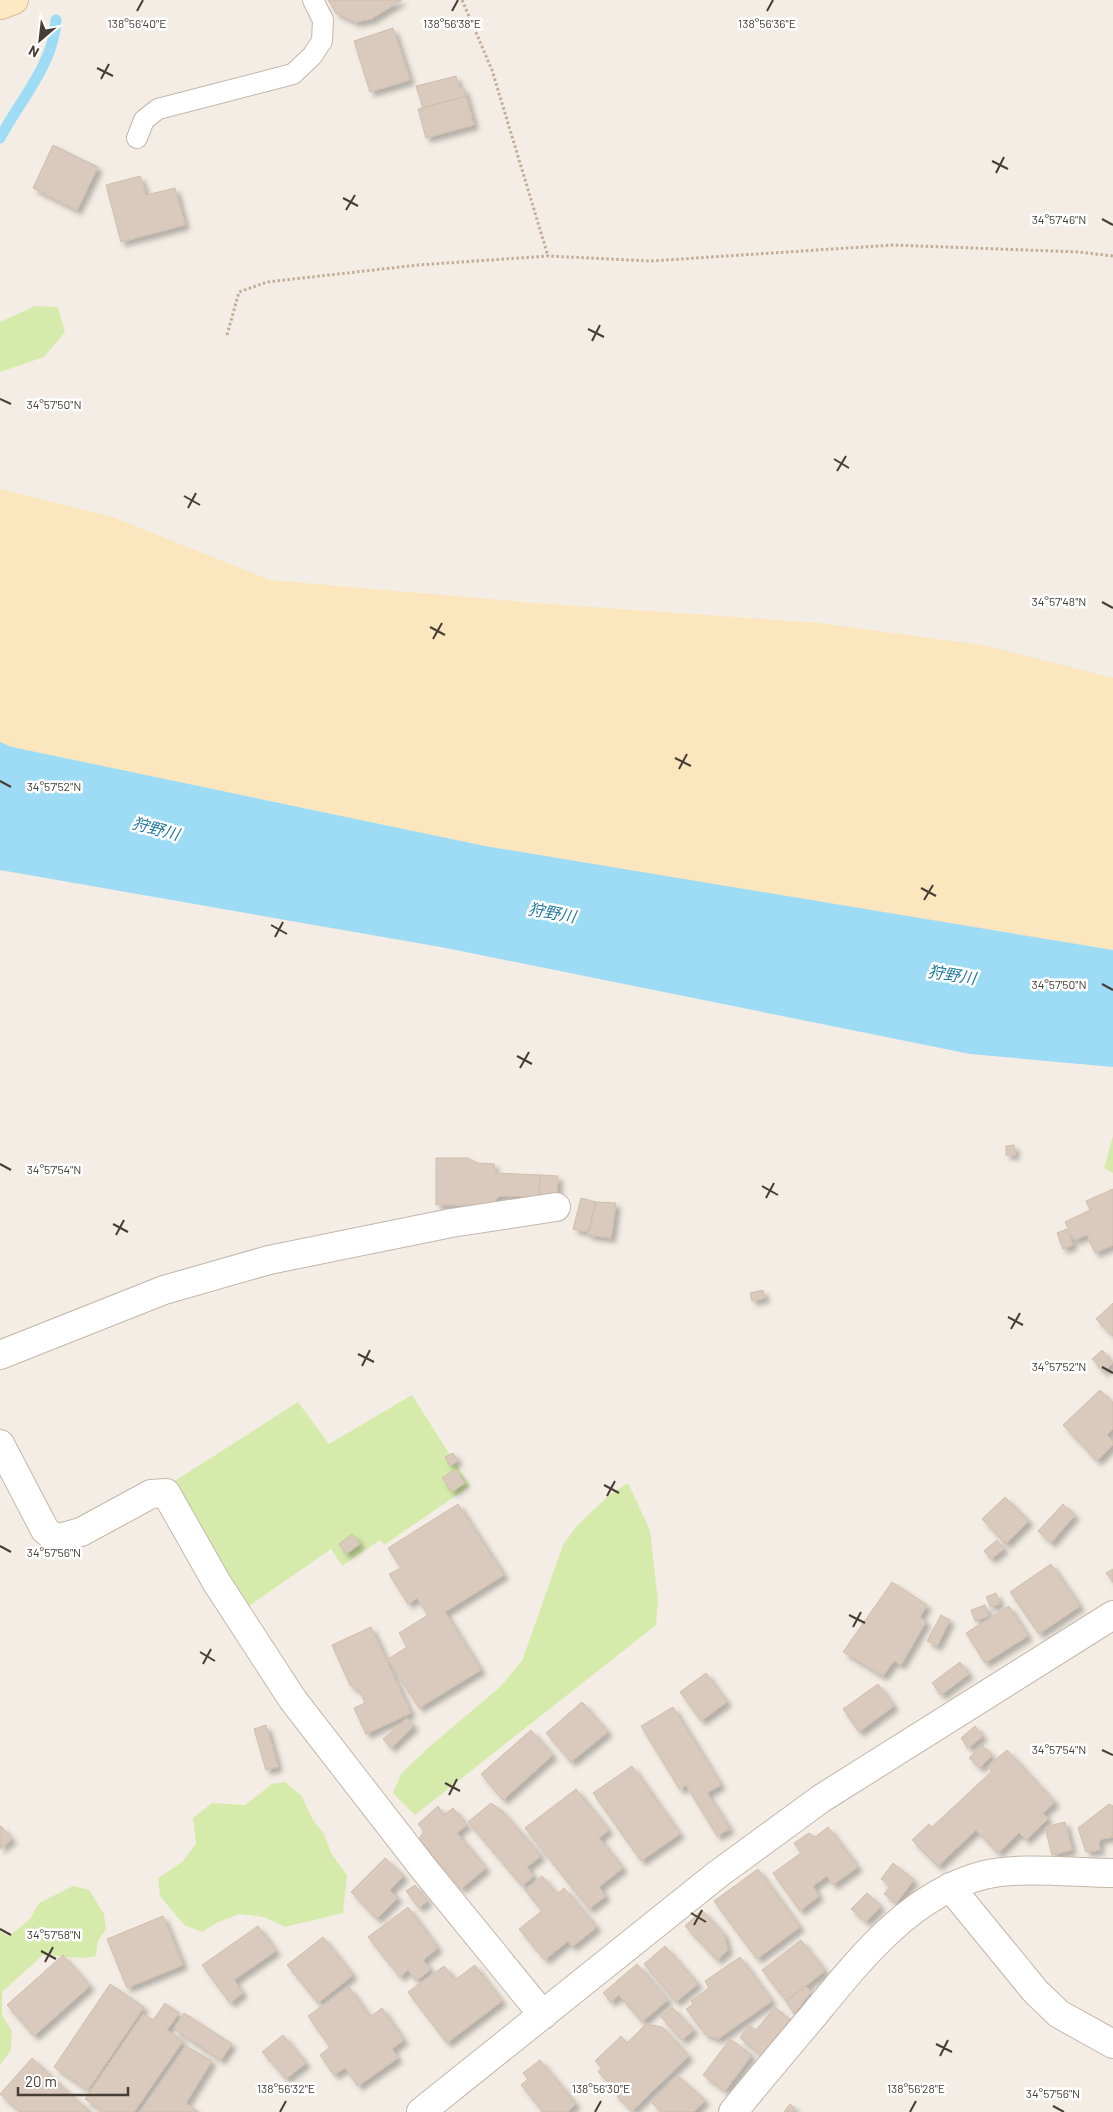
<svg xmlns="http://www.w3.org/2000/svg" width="1113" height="2112" font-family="Barlow,'Noto Sans JP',sans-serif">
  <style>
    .green { fill: #d6ebab }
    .sand { fill: #fbe6be }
    .water { fill: #9ddcf4 }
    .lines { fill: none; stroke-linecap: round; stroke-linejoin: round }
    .stream { stroke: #9ddcf4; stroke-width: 11 }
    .building { fill: #d9cabd; stroke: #d1beac; filter: url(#shadow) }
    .service-casing { stroke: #c3b7aa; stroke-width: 22 }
    .minor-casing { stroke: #c3b7aa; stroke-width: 30 }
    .secondary-casing { stroke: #dabe94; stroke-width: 30 }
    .path { stroke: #c2ad97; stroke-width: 3; stroke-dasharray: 2.5 2.5; stroke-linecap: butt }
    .service { stroke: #fff; stroke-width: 20 }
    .minor { stroke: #fff; stroke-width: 28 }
    .secondary { stroke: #ffe9c4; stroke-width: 28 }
    .ticks { fill: none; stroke: #463d34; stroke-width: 2 }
    .labels { text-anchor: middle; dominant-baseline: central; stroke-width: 5; stroke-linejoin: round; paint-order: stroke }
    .water-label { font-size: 16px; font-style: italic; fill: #247ba0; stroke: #fff }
    .ticks-label { font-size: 12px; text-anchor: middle; fill: #463d34; stroke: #fff; stroke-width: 5; stroke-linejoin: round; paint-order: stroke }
  </style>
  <defs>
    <filter id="shadow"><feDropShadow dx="4.5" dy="4.5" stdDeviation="2.5" flood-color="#0004"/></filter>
  </defs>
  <rect width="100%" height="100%" fill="#f4ede5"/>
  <path class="green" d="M 35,306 L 58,307 L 65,332 L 44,357 L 0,372 L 0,322 Z
    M 1113,1136 L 1113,1173 L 1104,1168 Z
    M 412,1395 L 470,1486 L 384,1545 L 380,1540 L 342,1566 L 331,1549 L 249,1606 L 170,1484 L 298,1402 L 329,1444 Z
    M 628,1483 L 650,1530 L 658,1601 L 656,1625 L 415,1815 L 393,1793 L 401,1774 L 428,1748 L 500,1687 L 522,1661 L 563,1545 L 576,1527 L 609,1495 Z
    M 285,1782 L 301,1795 L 313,1820 L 324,1834 L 331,1853 L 347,1875 L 343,1913 L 285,1927 L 264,1917 L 240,1914 L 218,1922 L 202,1932 L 184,1925 L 160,1896 L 158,1878 L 182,1862 L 196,1844 L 193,1818 L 212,1803 L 245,1805 L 272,1784 Z
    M 73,1886 L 89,1890 L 104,1914 L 106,1929 L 98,1941 L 96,1956 L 84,1958 L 43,1955 L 2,1992 L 2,2015 L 12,2031 L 11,2050 L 0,2065 L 0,1931 L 9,1936 L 30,1919 L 39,1903 Z"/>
  <path class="sand" d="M 0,489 L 112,517 L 270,580 L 536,603 L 819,623 L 982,645 L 1113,678 L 1113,950 L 485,846 L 12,747 L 0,742 Z"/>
  <path class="water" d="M 0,742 L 12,747 L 485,846 L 1113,950 L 1113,1067 L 970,1054 L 446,948 L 0,870 Z"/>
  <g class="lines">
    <path class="stream" d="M 0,138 C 20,100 54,64 56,20"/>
  </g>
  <path class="building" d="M 328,0 L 402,0 L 371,19 L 356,22 L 336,13 Z
    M 393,28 L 410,80 L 370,92 L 354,41 Z
    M 456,76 L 459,87 L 464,89 L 466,96 L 423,108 L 416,86 Z
    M 466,96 L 474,125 L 426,138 L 418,109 Z
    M 53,145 L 98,167 L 77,210 L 33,188 Z
    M 140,176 L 146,195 L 175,188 L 185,225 L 121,242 L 106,185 Z
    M 1014,1145 L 1015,1155 L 1006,1155 L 1006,1146 Z
    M 436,1158 L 468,1158 L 477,1163 L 494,1164 L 495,1173 L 540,1175 L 539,1197 L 500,1196 L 491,1205 L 436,1205 Z
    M 540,1175 L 558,1176 L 557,1194 L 539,1197 Z
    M 1113,1189 L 1113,1245 L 1095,1253 L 1087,1235 L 1074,1240 L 1065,1222 L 1090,1210 L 1086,1201 Z
    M 581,1198 L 596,1202 L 588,1232 L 573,1229 Z
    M 596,1202 L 616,1203 L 611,1238 L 588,1235 Z
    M 1067,1229 L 1073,1245 L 1063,1249 L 1057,1233 Z
    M 763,1290 L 765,1298 L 752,1301 L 750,1293 Z
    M 1113,1303 L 1113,1336 L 1096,1319 Z
    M 1102,1350 L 1113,1363 L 1104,1372 L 1092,1359 Z
    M 1100,1390 L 1113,1403 L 1113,1429 L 1107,1435 L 1113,1441 L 1113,1445 L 1097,1461 L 1063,1425 Z
    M 453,1453 L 458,1461 L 450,1466 L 445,1457 Z
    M 455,1469 L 465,1483 L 452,1492 L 442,1478 Z
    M 1005,1497 L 1029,1521 L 1006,1544 L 982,1519 Z
    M 458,1504 L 504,1575 L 445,1612 L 481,1670 L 419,1708 L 388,1659 L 407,1647 L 399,1633 L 428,1615 L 417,1598 L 408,1604 L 389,1574 L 401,1568 L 388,1548 Z
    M 1063,1504 L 1075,1515 L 1051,1543 L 1038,1531 Z
    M 352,1534 L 360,1544 L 346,1554 L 339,1544 Z
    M 997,1540 L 1004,1549 L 991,1559 L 984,1551 Z
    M 1051,1564 L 1080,1606 L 1039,1634 L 1010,1592 Z
    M 1113,1569 L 1113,1582 L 1106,1573 Z
    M 892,1582 L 927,1605 L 920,1617 L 926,1622 L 901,1665 L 894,1661 L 883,1676 L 843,1652 Z
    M 996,1593 L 1000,1604 L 991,1607 L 986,1597 Z
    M 985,1605 L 989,1616 L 975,1621 L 971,1610 Z
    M 1009,1606 L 1028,1636 L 985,1663 L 966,1633 Z
    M 941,1615 L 950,1620 L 937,1646 L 927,1641 Z
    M 371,1627 L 411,1713 L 366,1734 L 354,1708 L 365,1703 L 360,1691 L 350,1685 L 332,1645 Z
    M 960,1662 L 969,1674 L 941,1695 L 932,1683 Z
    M 706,1673 L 727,1702 L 701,1721 L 680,1692 Z
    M 878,1684 L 894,1706 L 859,1732 L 843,1709 Z
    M 582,1702 L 608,1732 L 571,1762 L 546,1733 Z
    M 673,1707 L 721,1785 L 707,1793 L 730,1829 L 717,1836 L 686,1785 L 680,1790 L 641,1726 Z
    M 407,1718 L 414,1726 L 391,1748 L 383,1739 Z
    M 266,1725 L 278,1767 L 266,1770 L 254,1729 Z
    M 975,1726 L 983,1736 L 968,1748 L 961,1738 Z
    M 531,1730 L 553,1755 L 503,1800 L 481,1774 Z
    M 982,1745 L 992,1755 L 980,1768 L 969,1758 Z
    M 1007,1750 L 1055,1802 L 1043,1813 L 1048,1819 L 1026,1840 L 1019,1833 L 998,1853 L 976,1830 L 938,1866 L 912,1840 L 929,1824 L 932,1827 L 992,1771 L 988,1766 Z
    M 632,1766 L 680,1834 L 641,1861 L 593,1793 Z
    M 576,1789 L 609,1830 L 599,1838 L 623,1868 L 599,1887 L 606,1896 L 589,1909 L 525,1828 Z
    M 491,1803 L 502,1811 L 541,1856 L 527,1867 L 534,1876 L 522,1886 L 468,1822 Z
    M 1109,1804 L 1113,1806 L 1113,1837 L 1101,1839 L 1099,1842 L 1100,1850 L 1086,1852 L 1078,1828 Z
    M 438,1806 L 444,1815 L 453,1808 L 467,1825 L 457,1833 L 486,1868 L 461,1889 L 419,1839 L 424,1831 L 418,1824 Z
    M 1065,1822 L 1072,1850 L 1052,1855 L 1045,1827 Z
    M 1,1826 L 12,1839 L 0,1849 L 0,1827 Z
    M 828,1827 L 858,1867 L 833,1885 L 827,1876 L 813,1886 L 819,1896 L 800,1911 L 773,1873 L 801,1853 L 794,1843 L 809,1833 L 815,1837 Z
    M 385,1858 L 404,1876 L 390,1890 L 398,1898 L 377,1919 L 351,1892 Z
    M 893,1863 L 914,1880 L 896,1903 L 884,1894 L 890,1886 L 881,1879 Z
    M 758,1869 L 800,1927 L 757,1959 L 714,1901 Z
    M 542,1876 L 557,1894 L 564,1888 L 597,1927 L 572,1947 L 568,1941 L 545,1960 L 519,1929 L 542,1911 L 525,1890 Z
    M 415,1885 L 428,1901 L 419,1908 L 406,1891 Z
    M 867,1893 L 881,1906 L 866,1922 L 851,1909 Z
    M 408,1907 L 438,1948 L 423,1960 L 431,1969 L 416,1981 L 408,1970 L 400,1977 L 368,1937 Z
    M 702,1910 L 724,1934 L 728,1950 L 717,1960 L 685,1926 Z
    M 163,1916 L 183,1965 L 127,1988 L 107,1939 Z
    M 258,1926 L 276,1951 L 234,1980 L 243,1993 L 230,2003 L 202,1965 Z
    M 323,1937 L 353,1975 L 318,2003 L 287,1965 Z
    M 801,1940 L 825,1971 L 786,2001 L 762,1970 Z
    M 665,1946 L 698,1984 L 676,2002 L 644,1964 Z
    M 63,1955 L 90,1986 L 34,2036 L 7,2005 Z
    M 740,1957 L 772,2001 L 718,2039 L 705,2034 L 686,2009 L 693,2004 L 691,2001 L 709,1988 L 705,1981 Z
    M 637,1964 L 668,2000 L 642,2022 L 619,1995 L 611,2002 L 603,1993 Z
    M 475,1965 L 502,2001 L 447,2043 L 408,1992 L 444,1966 L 455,1980 Z
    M 110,1984 L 144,2007 L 88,2090 L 54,2067 Z
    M 806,1986 L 811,1992 L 794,2014 L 786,2001 Z
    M 349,1987 L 370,2017 L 382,2008 L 404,2040 L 392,2049 L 398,2058 L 358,2086 L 345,2068 L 334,2075 L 320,2055 L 330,2047 L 308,2016 Z
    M 165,2003 L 179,2013 L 167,2030 L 183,2041 L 134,2112 L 104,2112 L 85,2099 L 143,2014 L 153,2020 Z
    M 672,2007 L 694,2030 L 682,2040 L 661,2017 Z
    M 775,2007 L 790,2020 L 761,2055 L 740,2038 L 749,2025 L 756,2030 Z
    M 184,2013 L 232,2044 L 221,2060 L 174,2029 Z
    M 646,2024 L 662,2027 L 689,2056 L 632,2111 L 614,2093 L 616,2090 L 598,2072 L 602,2068 L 595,2061 L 621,2036 L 627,2043 Z
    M 283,2035 L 306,2063 L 286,2079 L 262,2052 Z
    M 730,2039 L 752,2055 L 725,2091 L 703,2075 Z
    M 186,2046 L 212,2061 L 186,2103 L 198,2112 L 140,2112 Z
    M 32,2058 L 90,2112 L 20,2112 L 0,2094 Z
    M 540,2060 L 576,2104 L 567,2112 L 543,2112 L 521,2085 L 528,2079 L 523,2073 Z
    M 677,2075 L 705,2100 L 694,2112 L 661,2112 L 652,2103 Z
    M 790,2104 L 795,2108 L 792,2112 L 784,2112 Z"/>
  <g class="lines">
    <g class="service-casing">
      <path id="service" d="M 137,138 L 144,120 L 158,109 L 293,74 L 312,56 L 322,41 L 323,20 L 313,0"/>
    </g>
    <g class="minor-casing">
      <path id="minor" d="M 0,1355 L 164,1290 L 269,1260 L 451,1223 L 556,1207
        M 0,1444 L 45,1530 L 56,1539 L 81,1532 L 151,1494 L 166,1493 L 217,1583 L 293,1700 L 424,1869 L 543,2015
        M 950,1887 L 1036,1992 L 1059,2014 L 1113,2044
        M 421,2112 L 718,1874 L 822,1798 L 1113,1615
        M 733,2112 C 759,2080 786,2048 813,2016 C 859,1960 910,1894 984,1875 C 1020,1866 1075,1873 1113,1873"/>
    </g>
    <g class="secondary-casing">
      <path id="secondary" d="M 0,5 L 14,0"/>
    </g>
    <path class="path" d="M 462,0 L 492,70 L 548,256
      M 227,335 L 239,292 L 267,282 L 418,265 L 548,256 L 651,261 L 893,245 L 1079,252 L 1113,256"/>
    <use href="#service" class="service"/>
    <use href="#minor" class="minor"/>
    <use href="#secondary" class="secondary"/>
  </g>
  <path class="ticks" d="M 137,11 L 143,0M 452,11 L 458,0M 767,11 L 773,0M 97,68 L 113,76M 101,79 L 109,64M 992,161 L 1008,169M 996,173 L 1004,157M 343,198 L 358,206M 346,210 L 355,195M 1102,219 L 1113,225M 588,329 L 604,337M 592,341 L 600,325M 0,399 L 11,404M 834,459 L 849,468M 837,471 L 846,456M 184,496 L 200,505M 188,508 L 196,493M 1102,602 L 1113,608M 430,627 L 445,635M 433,639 L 442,623M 675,758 L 691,766M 679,769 L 687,754M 0,781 L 11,787M 921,888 L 936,896M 924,900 L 933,885M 271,925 L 287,934M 275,937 L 283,922M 1102,984 L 1113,990M 517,1056 L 532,1064M 520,1068 L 529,1052M 0,1164 L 11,1170M 762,1186 L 778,1195M 766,1198 L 774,1183M 113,1224 L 128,1232M 116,1235 L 124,1220M 1008,1317 L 1023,1325M 1011,1329 L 1020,1313M 358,1354 L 374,1362M 362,1366 L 370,1350M 1102,1367 L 1113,1373M 604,1485 L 619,1493M 607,1496 L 615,1481M 0,1546 L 11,1552M 849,1615 L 865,1623M 853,1627 L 861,1612M 200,1652 L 215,1661M 203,1664 L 211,1649M 1102,1750 L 1113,1755M 445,1783 L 460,1791M 449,1795 L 457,1779M 691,1913 L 706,1922M 694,1925 L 702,1910M 0,1929 L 11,1935M 41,1951 L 56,1959M 45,1962 L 53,1947M 936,2044 L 952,2052M 940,2056 L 948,2040M 1053,2106 L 1064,2112M 280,2112 L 286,2101M 595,2112 L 601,2101M 910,2112 L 916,2101"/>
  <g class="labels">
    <g class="water-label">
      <text transform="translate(156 828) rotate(15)">狩野川</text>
      <text transform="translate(552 912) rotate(10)">狩野川</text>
      <text transform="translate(952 974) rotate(9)">狩野川</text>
    </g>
  </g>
  <g class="ticks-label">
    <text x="137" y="28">138°56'40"E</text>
    <text x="452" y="28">138°56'38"E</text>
    <text x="767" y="28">138°56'36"E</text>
    <text x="1059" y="224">34°57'46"N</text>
    <text x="54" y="409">34°57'50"N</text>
    <text x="1059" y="606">34°57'48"N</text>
    <text x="54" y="791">34°57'52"N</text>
    <text x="1059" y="989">34°57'50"N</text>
    <text x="54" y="1174">34°57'54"N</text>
    <text x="1059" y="1371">34°57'52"N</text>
    <text x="54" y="1557">34°57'56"N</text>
    <text x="1059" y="1754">34°57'54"N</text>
    <text x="54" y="1939">34°57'58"N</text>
    <text x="286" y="2093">138°56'32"E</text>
    <text x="601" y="2093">138°56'30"E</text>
    <text x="916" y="2093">138°56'28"E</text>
    <text x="1053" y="2098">34°57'56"N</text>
  </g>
  <g transform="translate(40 40) rotate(208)" stroke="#ffffff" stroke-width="4" paint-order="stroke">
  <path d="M0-4L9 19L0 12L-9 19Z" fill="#463d34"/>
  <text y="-8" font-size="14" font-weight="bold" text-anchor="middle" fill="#463d34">N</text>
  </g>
  <path d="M18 2087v8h110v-8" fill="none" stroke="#463d34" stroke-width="2.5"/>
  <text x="25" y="2087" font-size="15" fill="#463d34" stroke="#ffffff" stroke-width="4" paint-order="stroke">20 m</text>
</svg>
